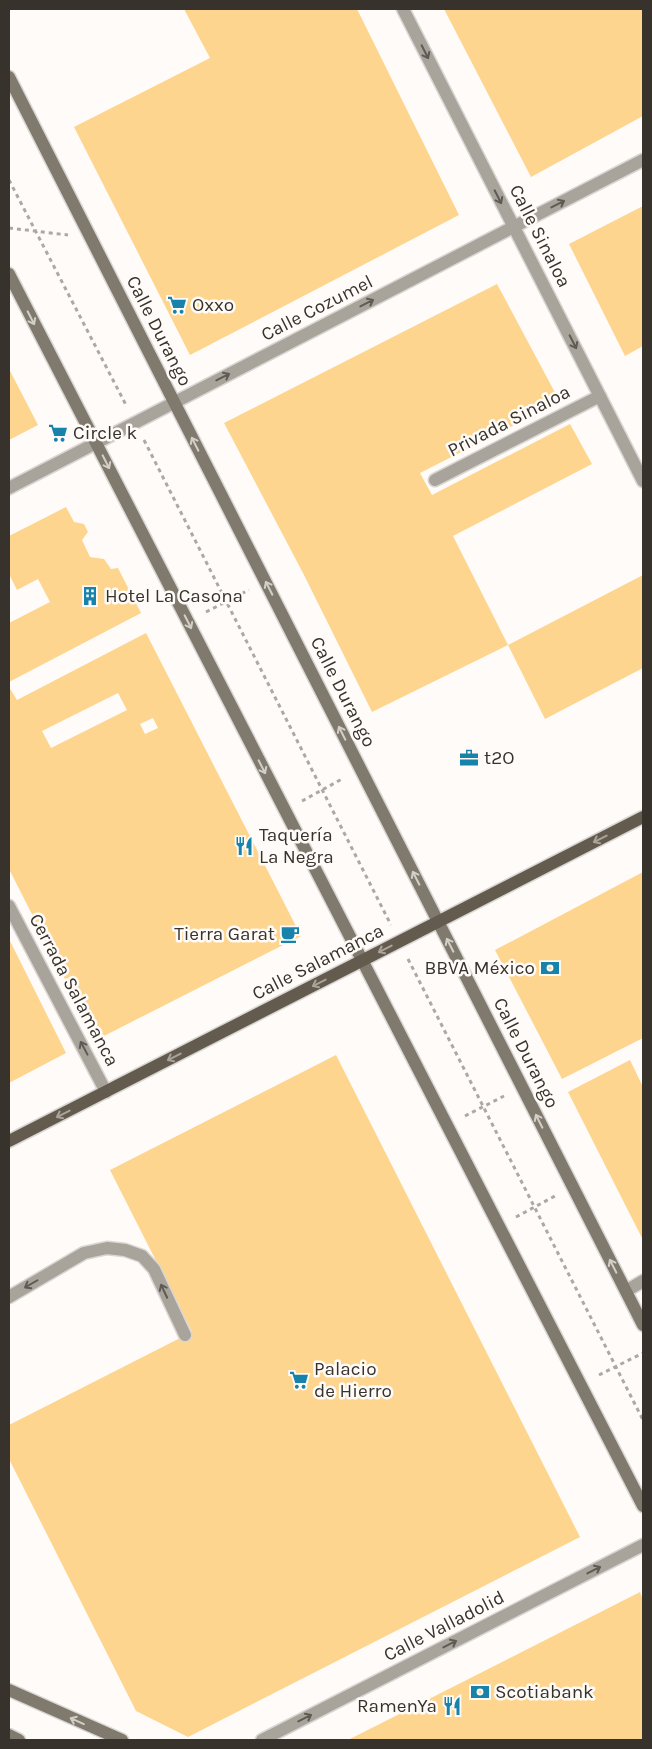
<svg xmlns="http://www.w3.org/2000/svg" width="652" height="1749" font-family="Karla,sans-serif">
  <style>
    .building { fill: #fed58e; fill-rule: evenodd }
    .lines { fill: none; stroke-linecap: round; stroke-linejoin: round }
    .lane-casing { stroke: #dad7d3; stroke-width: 15 }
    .street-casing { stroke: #dad7d3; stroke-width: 15 }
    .secondary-casing { stroke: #dad7d3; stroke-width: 15 }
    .primary-casing { stroke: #dad7d3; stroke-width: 15 }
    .path { stroke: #aca9a4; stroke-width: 3; stroke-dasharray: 4 4; stroke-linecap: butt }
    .lane { stroke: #a8a39b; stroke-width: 12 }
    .street { stroke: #a8a39b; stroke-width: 12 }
    .secondary { stroke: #80796e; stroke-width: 12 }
    .primary { stroke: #635b4e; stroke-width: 12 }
    .oneway { stroke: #5f5a53 }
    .oneway2 { stroke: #d2cec8 }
    .oneway3 { stroke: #a9a39a }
    .labels { text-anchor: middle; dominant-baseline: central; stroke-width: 5; stroke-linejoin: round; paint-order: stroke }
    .street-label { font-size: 19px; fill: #37332c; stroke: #fefbf8 }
    .poi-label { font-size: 19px; fill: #37332c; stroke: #fefbf8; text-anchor: start }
  </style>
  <rect width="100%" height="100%" fill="#fefbf8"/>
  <path class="building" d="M 184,9 L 357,9 L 459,215 L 190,355 L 74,127 L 210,58 Z
    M 444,9 L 643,9 L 643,116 L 531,177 Z
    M 643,206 L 643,346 L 625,356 L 569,244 Z
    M 497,284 L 560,402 L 420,473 L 432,495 L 570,424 L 592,464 L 453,536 L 508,645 L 372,712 L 303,573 L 224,423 Z
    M 9,369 L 38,425 L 9,440 Z
    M 66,507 L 74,522 L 84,524 L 88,532 L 82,540 L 90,557 L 104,559 L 111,569 L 118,568 L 141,613 L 9,682 L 9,623 L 50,602 L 38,579 L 17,590 L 9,574 L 9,536 Z
    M 643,575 L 643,668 L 545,719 L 508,645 Z
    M 146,633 L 301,936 L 96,1040 L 9,869 L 9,687 L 17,700 ZM 118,693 L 127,710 L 51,748 L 42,731 ZM 153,718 L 158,728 L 145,734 L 140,724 Z
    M 643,872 L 643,1038 L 562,1079 L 495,950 Z
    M 9,939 L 66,1053 L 9,1083 Z
    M 336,1055 L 580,1537 L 188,1737 L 136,1711 L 9,1459 L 9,1425 L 192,1332 L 110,1170 Z
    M 630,1060 L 643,1087 L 643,1240 L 568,1092 Z
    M 640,1592 L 643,1600 L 643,1740 L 348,1740 Z"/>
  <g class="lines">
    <g class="lane-casing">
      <path id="lane" d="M 626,1291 L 643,1281
        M 9,1297 L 84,1253 L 107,1248 L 125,1250 L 142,1256 L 154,1269 L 185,1335"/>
    </g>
    <g class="street-casing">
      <path id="street" d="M 403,9 L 643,481
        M 435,480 L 600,396
        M 9,488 L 643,160
        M 9,906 L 106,1092
        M 262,1740 L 643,1545"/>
    </g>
    <g class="secondary-casing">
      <path id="secondary" d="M 9,77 L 643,1325
        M 9,274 L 643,1506
        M 9,1690 L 122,1740
        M 9,1735 L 19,1740"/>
    </g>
    <g class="primary-casing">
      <path id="primary" d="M 9,1141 L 643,817"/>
    </g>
    <path class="path" d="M 9,180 L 126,405
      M 9,228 L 68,235
      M 144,440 L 391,925
      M 206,612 L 249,590
      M 302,801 L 342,779
      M 408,959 L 643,1420
      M 465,1116 L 504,1096
      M 516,1217 L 555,1196
      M 599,1375 L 643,1353"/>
    <use href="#lane" class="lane"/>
    <use href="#street" class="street"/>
    <use href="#secondary" class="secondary"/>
    <use href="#primary" class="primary"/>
  </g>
  <defs><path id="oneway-shaft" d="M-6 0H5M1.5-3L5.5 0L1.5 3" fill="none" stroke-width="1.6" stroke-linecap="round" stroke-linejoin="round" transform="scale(1.25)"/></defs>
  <g class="oneway">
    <use href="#oneway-shaft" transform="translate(425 52) rotate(63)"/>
    <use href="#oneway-shaft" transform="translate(498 197) rotate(63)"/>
    <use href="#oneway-shaft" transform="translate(558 204) rotate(-27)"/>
    <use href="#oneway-shaft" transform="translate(367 303) rotate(-27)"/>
    <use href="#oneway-shaft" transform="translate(573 342) rotate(63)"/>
    <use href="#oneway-shaft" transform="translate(223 377) rotate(-27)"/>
    <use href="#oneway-shaft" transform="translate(84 1048) rotate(-118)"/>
    <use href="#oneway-shaft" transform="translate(31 1284) rotate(150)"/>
    <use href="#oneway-shaft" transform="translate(164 1291) rotate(-115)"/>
    <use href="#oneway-shaft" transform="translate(594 1570) rotate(-27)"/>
    <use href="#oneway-shaft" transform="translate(450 1644) rotate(-27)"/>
    <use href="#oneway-shaft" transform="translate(305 1718) rotate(-27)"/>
  </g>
  <g class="oneway2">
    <use href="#oneway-shaft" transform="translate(31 318) rotate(63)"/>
    <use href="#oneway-shaft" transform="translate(195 444) rotate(-117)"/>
    <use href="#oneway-shaft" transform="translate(106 462) rotate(63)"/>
    <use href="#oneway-shaft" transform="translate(269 588) rotate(-117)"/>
    <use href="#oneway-shaft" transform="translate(188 622) rotate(63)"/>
    <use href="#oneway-shaft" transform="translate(342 733) rotate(-117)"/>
    <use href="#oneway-shaft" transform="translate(262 767) rotate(63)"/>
    <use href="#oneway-shaft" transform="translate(416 878) rotate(-117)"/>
    <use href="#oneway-shaft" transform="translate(450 945) rotate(-117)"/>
    <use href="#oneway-shaft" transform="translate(539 1121) rotate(-117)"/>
    <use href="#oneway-shaft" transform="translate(613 1266) rotate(-117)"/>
    <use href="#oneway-shaft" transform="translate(77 1721) rotate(-156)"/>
  </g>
  <g class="oneway3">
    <use href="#oneway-shaft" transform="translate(600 839) rotate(153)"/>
    <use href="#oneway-shaft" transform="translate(385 949) rotate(153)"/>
    <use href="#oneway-shaft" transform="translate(319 983) rotate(153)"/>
    <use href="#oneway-shaft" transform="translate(174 1057) rotate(153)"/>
    <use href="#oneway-shaft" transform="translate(63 1114) rotate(153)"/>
  </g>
  <defs>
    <g id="supermarket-bare" transform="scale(1.5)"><path d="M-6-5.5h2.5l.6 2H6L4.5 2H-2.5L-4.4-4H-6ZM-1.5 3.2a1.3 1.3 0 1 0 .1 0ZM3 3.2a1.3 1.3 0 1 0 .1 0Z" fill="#1783ab" stroke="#fefbf8" stroke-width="2.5" paint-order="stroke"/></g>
    <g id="building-bare" transform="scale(1.5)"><path d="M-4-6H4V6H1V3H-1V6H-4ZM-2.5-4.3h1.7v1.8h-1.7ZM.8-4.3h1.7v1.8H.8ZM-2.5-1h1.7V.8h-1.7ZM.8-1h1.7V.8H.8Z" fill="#1783ab" stroke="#fefbf8" stroke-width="2.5" paint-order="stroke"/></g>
    <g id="office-bare" transform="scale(1.5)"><path d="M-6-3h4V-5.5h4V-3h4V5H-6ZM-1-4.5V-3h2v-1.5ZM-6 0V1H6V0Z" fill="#1783ab" stroke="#fefbf8" stroke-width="2.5" paint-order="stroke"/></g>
    <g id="restaurant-bare" transform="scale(1.5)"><path d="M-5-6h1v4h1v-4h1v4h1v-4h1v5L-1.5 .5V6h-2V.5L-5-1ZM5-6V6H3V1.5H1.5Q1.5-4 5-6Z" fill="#1783ab" stroke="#fefbf8" stroke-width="2.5" paint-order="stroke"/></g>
    <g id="cafe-bare" transform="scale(1.5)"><path d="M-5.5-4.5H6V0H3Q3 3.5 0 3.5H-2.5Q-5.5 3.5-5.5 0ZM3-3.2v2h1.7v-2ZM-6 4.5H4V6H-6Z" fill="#1783ab" stroke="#fefbf8" stroke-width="2.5" paint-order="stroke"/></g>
    <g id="bank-bare" transform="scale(1.5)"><path d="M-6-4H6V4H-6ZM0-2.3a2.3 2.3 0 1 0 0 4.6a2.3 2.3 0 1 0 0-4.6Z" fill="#1783ab" stroke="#fefbf8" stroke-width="2.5" paint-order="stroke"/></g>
  </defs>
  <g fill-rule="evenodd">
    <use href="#supermarket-bare" x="177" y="305"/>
    <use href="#supermarket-bare" x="58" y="433"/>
    <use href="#building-bare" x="90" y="596"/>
    <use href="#office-bare" x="469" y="758"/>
    <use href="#restaurant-bare" x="244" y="846"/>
    <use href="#cafe-bare" x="290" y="934"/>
    <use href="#bank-bare" x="550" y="968"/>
    <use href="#supermarket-bare" x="299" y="1380"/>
    <use href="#bank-bare" x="480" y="1692"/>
    <use href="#restaurant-bare" x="452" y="1706"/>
  </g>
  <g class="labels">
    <g class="street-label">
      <text transform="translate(540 236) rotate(63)">Calle Sinaloa</text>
      <text transform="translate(317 308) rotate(-27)">Calle Cozumel</text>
      <text transform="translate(159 331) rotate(63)">Calle Durango</text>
      <text transform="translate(509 421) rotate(-27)">Privada Sinaloa</text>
      <text transform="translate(343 692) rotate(63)">Calle Durango</text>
      <text transform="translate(318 962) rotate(-27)">Calle Salamanca</text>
      <text transform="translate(74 990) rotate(62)">Cerrada Salamanca</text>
      <text transform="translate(526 1053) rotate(63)">Calle Durango</text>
      <text transform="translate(444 1626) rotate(-27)">Calle Valladolid</text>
    </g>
    <g class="poi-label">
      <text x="192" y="305">Oxxo</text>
      <text x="73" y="433">Circle k</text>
      <text x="105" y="596">Hotel La Casona</text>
      <text x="484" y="758">t2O</text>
      <text x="259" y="835">Taquería<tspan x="259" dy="22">La Negra</tspan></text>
      <text x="275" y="934" text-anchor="end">Tierra Garat</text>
      <text x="535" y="968" text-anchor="end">BBVA México</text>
      <text x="314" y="1369">Palacio<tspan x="314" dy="22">de Hierro</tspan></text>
      <text x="495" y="1692">Scotiabank</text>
      <text x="437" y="1706" text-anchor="end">RamenYa</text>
    </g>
  </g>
  <rect width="652" height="1749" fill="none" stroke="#37332c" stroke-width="20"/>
</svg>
